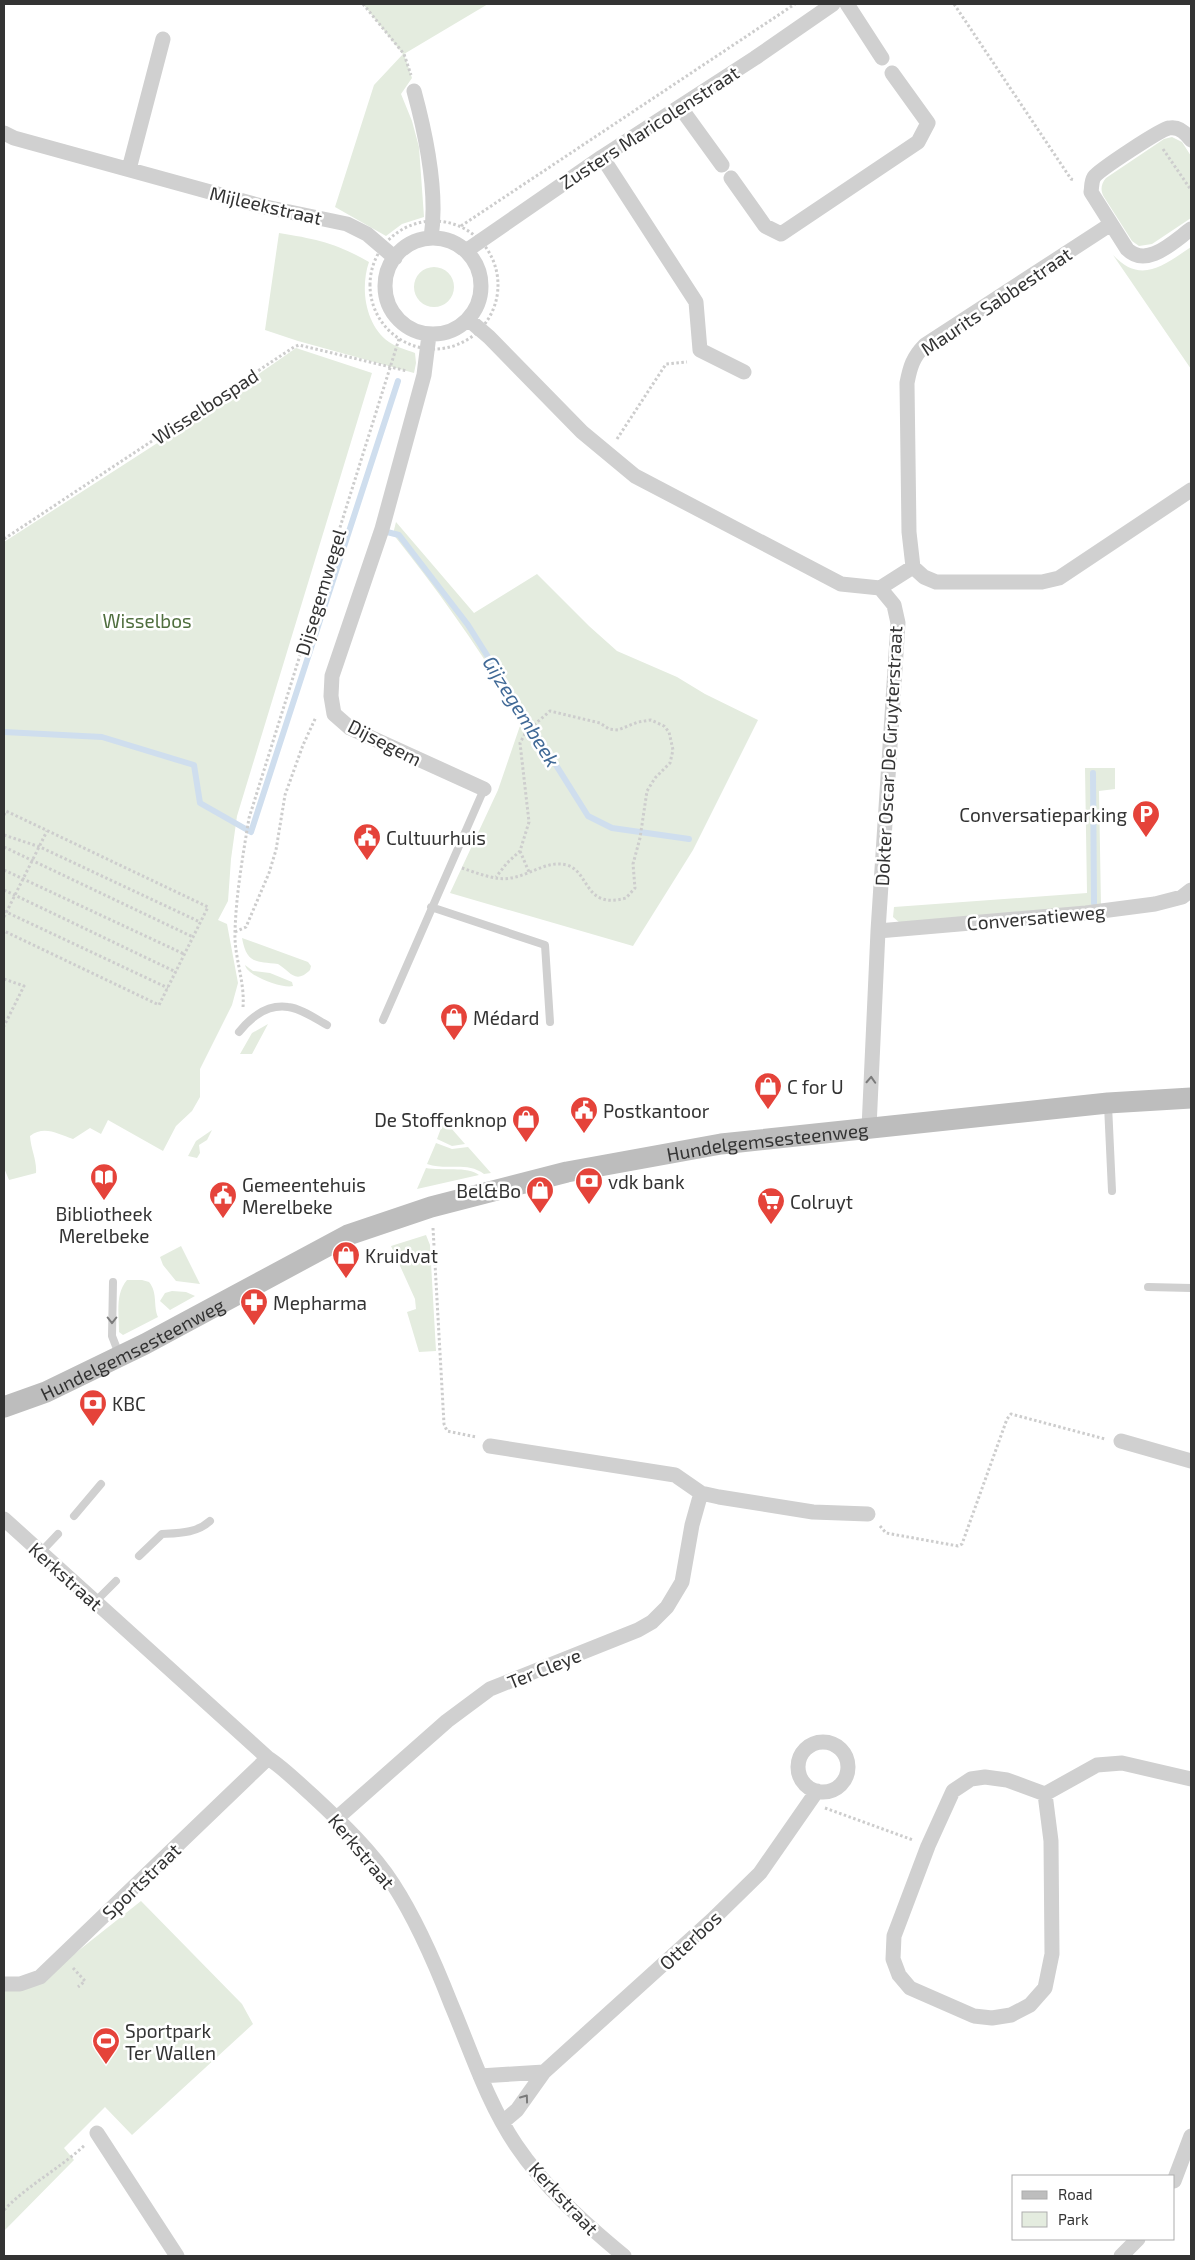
<svg xmlns="http://www.w3.org/2000/svg" width="1195" height="2260" font-family="'Exo 2',sans-serif">
  <style>
    .green { fill: #e4ecdf }
    .lines { fill: none; stroke-linecap: round; stroke-linejoin: round }
    .stream { stroke: #cfdeee; stroke-width: 6 }
    .path { stroke: #cdcdcd; stroke-width: 3; stroke-dasharray: 2.5 2.5; stroke-linecap: butt }
    .service { stroke: #d0d0d0; stroke-width: 8 }
    .minor { stroke: #d0d0d0; stroke-width: 15 }
    .secondary { stroke: #bdbdbd; stroke-width: 21 }
    .oneway { stroke: #7a7a7a }
    .labels { text-anchor: middle; dominant-baseline: central; stroke-width: 5; stroke-linejoin: round; paint-order: stroke }
    .street-label { font-size: 19px; fill: #333; stroke: #fff }
    .park-label { font-size: 19px; fill: #506f3f; stroke: #fff }
    .poi-label { font-size: 19px; fill: #333; stroke: #fff; text-anchor: start }
    .water-label { font-size: 20px; font-style: italic; fill: #406996; stroke: #fff }
  </style>
  <rect width="100%" height="100%" fill="#fff"/>
  <path class="green" d="M 363,4 L 488,4 L 404,54 L 412,78 L 401,94 L 412,121 L 419,147 L 424,217 L 402,224 L 386,236 L 335,207 L 374,85 L 403,54 Z
    M 1172,137 L 1182,142 L 1191,156 L 1191,218 L 1152,244 L 1139,246 L 1132,241 L 1104,197 C 1100,190 1101,184 1106,178 L 1164,139 Z
    M 279,233 C 316,239 336,243 369,262 C 360,288 365,325 389,342 C 396,347 407,350 415,353 L 416,363 L 414,373 L 298,341 L 265,330 Z
    M 1191,247 L 1191,369 L 1113,255 C 1141,285 1164,265 1191,247 Z
    M414 287a20 20 0 1 1 40 0a20 20 0 1 1-40 0Z
    M 296,348 L 372,373 L 237,816 L 231,859 L 228,901 L 218,920 L 227,924 L 238,983 L 232,1005 L 200,1069 L 200,1097 L 192,1111 L 176,1126 L 163,1151 L 108,1120 L 101,1134 L 90,1128 L 73,1139 C 58,1134 44,1125 30,1136 C 31,1150 37,1160 36,1173 L 9,1180 L 4,1168 L 4,542 L 193,420 Z
    M 396,522 L 474,613 L 537,574 L 589,626 L 617,651 L 677,677 L 705,694 L 758,720 L 693,850 L 633,946 L 450,893 L 498,790 L 522,720 C 483,654 441,594 393,534 Z
    M 1085,768 L 1115,768 L 1115,789 L 1099,791 L 1101,906 L 900,923 L 893,917 L 894,907 L 1087,893 Z
    M 242,938 L 308,962 L 311,966 L 310,970 C 295,985 290,971 278,964 C 255,961 247,964 242,938 Z
    M 245,965 L 253,971 L 270,973 L 292,982 L 293,986 C 283,989 247,976 245,965 Z
    M 268,1024 L 252,1054 L 240,1054 L 252,1033 Z
    M 444,1120 L 465,1144 L 452,1146 L 437,1139 Z
    M 212,1130 L 207,1140 L 199,1145 L 200,1153 L 197,1158 L 188,1156 L 196,1141 Z
    M 436,1143 L 452,1149 L 468,1147 L 491,1173 L 484,1174 C 467,1161 447,1171 427,1164 Z
    M 426,1168 C 441,1171 468,1166 479,1175 L 417,1189 Z
    M 426,1235 L 430,1245 L 436,1351 L 419,1352 L 407,1312 L 416,1309 L 415,1299 L 391,1246 Z
    M 181,1246 L 200,1284 L 176,1281 L 163,1265 L 160,1257 Z
    M 127,1280 L 142,1280 L 149,1282 C 158,1293 153,1306 158,1317 L 123,1335 L 119,1332 C 119,1314 115,1294 127,1280 Z
    M 172,1291 L 186,1292 L 195,1296 L 170,1310 L 160,1301 L 165,1293 Z
    M 141,1901 L 242,2004 L 253,2024 L 132,2135 L 105,2107 L 64,2148 L 74,2160 L 4,2231 L 4,1990 L 49,1974 Z"/>
  <g class="lines">
    <path class="stream" d="M 387,532 L 399,535 L 468,625 L 588,816 L 612,828 L 689,839
      M 4,732 L 102,737 L 194,765 L 200,803 L 251,832 L 398,381
      M 1093,773 L 1094,903"/>
    <path class="path" d="M 363,4 L 404,54 L 411,75
      M 954,4 L 1071,179 L 1075,180
      M 1163,149 L 1191,190
      M370 285a64 64 0 1 1 128 0a64 64 0 1 1-128 0Z
      M 461,226 L 795,4
      M 617,439 L 666,364 L 687,362
      M 4,539 L 294,347 L 299,345 L 407,371
      M 4,815 L 6,811 L 208,907 L 159,1005 L 4,931
      M 4,835 L 40,847 L 200,922
      M 4,847 L 193,937
      M 520,851 L 529,872
      M 462,868 C 477,873 496,881 511,878 C 530,875 547,860 567,865 C 590,872 584,910 626,898 L 635,888 L 633,864 L 640,838 L 647,791 L 655,778 L 670,763 L 673,750 L 669,732 L 664,726 L 651,720 L 638,722 L 618,730 L 609,729 L 600,723 L 550,711 L 526,732 L 520,743 L 529,822 L 520,851 L 507,863 L 496,877
      M 4,870 L 184,954
      M 4,890 L 176,972
      M 4,911 L 168,988
      M 4,917 L 47,831
      M 235,932 L 246,927 L 269,873 L 276,850 L 285,795 L 303,745 L 316,717
      M 4,979 L 24,986 L 4,1026
      M 243,1007 C 245,981 234,957 235,932 C 236,894 243,855 249,818 L 399,339
      M 433,1228 L 444,1424 L 447,1431 L 476,1437
      M 880,1526 L 886,1533 L 958,1546 L 962,1544 L 1007,1419 L 1011,1414 L 1105,1439
      M 825,1808 L 913,1840
      M 73,1968 L 85,1981 L 78,1987
      M 4,2210 C 28,2185 59,2169 85,2145"/>
    <path class="service" d="M 431,907 L 545,945 L 550,1022
      M 383,1020 L 484,789
      M 239,1032 C 251,1017 267,1004 288,1007 C 300,1008 316,1019 327,1025
      M 1108,1105 L 1112,1191
      M 113,1282 L 112,1336 L 119,1354
      M 1148,1287 L 1191,1288
      M 74,1516 L 101,1484
      M 40,1553 L 58,1534
      M 139,1556 L 162,1534 C 180,1533 197,1533 210,1521
      M 95,1602 L 116,1581"/>
    <path class="minor" d="M 847,4 L 882,58
      M 414,91 C 426,135 438,193 431,238
      M 680,107 L 722,165
      M 4,133 L 14,138 L 261,206 L 347,224 L 367,234 L 395,258
      M 1191,140 C 1186,133 1179,126 1169,128 C 1161,129 1099,170 1094,177 C 1091,182 1092,187 1091,192 L 1127,249 C 1147,269 1174,241 1191,229
      M 602,157 L 696,302 L 700,350 L 744,372
      M 129,169 L 163,39
      M 731,178 L 765,226 L 781,234 L 918,142 L 928,123 L 892,73
      M385 286a48 48 0 1 1 96 0a48 48 0 1 1-96 0Z
      M 466,251 L 602,157 L 755,58 L 833,4
      M 469,320 L 489,337 L 582,432 L 635,476 L 841,584 L 880,588 L 894,605 L 898,623 L 878,931 L 869,1128
      M 429,335 L 424,375 L 382,529 L 332,676 L 331,696 L 334,714 L 350,728 L 484,789
      M 913,567 L 909,532 L 907,383 C 910,367 913,357 925,345 L 1111,224
      M 913,567 L 924,577 L 936,582 L 1042,582 L 1059,578 L 1191,490
      M 880,588 L 913,567
      M 878,931 L 1086,913 L 1155,904 L 1182,897 L 1191,890
      M 1121,1441 L 1191,1461
      M 490,1446 L 675,1475 L 701,1493 L 719,1497 L 813,1512 L 868,1514
      M 4,1519 L 268,1758 C 285,1769 299,1784 314,1797 C 342,1823 372,1852 393,1884 C 417,1921 435,1963 451,2004 C 471,2051 487,2102 516,2145 C 545,2188 584,2223 624,2256
      M798 1767a25 25 0 1 1 50 0a25 25 0 1 1-50 0Z
      M 985,1777 L 1007,1780 L 1045,1794 L 1051,1841 L 1052,1954 L 1045,1988 L 1030,2005 L 1011,2015 L 992,2018 L 974,2016 L 910,1988 L 899,1975 L 893,1959 L 894,1936 L 928,1846 L 953,1791 L 971,1779 Z
      M 1045,1794 L 1097,1765 L 1122,1763 L 1191,1779
      M 337,1818 L 447,1721 L 490,1689 L 638,1630 L 652,1622 L 667,1607 L 682,1582 L 692,1525 L 701,1493
      M 4,1984 L 20,1984 L 40,1977 L 268,1758
      M 480,2076 L 544,2072
      M 503,2122 L 517,2110 L 544,2072 L 712,1920 L 760,1873 L 817,1791
      M 97,2133 L 177,2256
      M 1174,2181 L 1191,2136
      M 1121,2256 L 1138,2239"/>
    <path class="secondary" id="s1" d="M 4,1407 L 46,1392 L 145,1344 L 348,1235 L 431,1207 L 567,1172 L 721,1144 L 1108,1103 L 1191,1098"/>
  </g>
  <defs><path id="oneway-chevron" d="M-2-3.5L2.5 0L-2 3.5" fill="none" stroke-width="1.6" stroke-linecap="round" stroke-linejoin="round" transform="scale(1.25)"/></defs>
  <g class="oneway">
    <use href="#oneway-chevron" transform="translate(871 1080) rotate(-87)"/>
    <use href="#oneway-chevron" transform="translate(112 1320) rotate(90)"/>
    <use href="#oneway-chevron" transform="translate(525 2098) rotate(-54)"/>
  </g>
  <defs>
    <g id="parking-pin" transform="scale(1.4375)"><path d="M0 17L-7.5 6A9.5 9.5 0 1 1 7.5 6Z" fill="#e5433a" stroke="#fff"/><path d="M-3.5-5.5H1a3.5 3.5 0 0 1 0 7H-1V5.5H-3.5ZM-1-3.4V-.6H.8a1.4 1.4 0 0 0 0-2.8Z" fill="#fff"/></g>
    <g id="civic-pin" transform="scale(1.4375)"><path d="M0 17L-7.5 6A9.5 9.5 0 1 1 7.5 6Z" fill="#e5433a" stroke="#fff"/><path d="M-.6-6.5H3V-4.5H.6V-3L4-1V1h2V6H-6V1h2V-1L-.6-3ZM-1.2 2.5V6h2.4V2.5Z" fill="#fff"/></g>
    <g id="shop-pin" transform="scale(1.4375)"><path d="M0 17L-7.5 6A9.5 9.5 0 1 1 7.5 6Z" fill="#e5433a" stroke="#fff"/><path d="M-5-2.5h2.3a2.7 3.5 0 0 1 5.4 0H5L5.5 6h-11ZM-1.5-2.5h3a1.5 2.3 0 0 0-3 0Z" fill="#fff"/></g>
    <g id="library-pin" transform="scale(1.4375)"><path d="M0 17L-7.5 6A9.5 9.5 0 1 1 7.5 6Z" fill="#e5433a" stroke="#fff"/><path d="M-6-4Q-3-5.5-.7-3.5V5Q-3 3-6 4ZM6-4Q3-5.5 .7-3.5V5Q3 3 6 4Z" fill="#fff"/></g>
    <g id="bank-pin" transform="scale(1.4375)"><path d="M0 17L-7.5 6A9.5 9.5 0 1 1 7.5 6Z" fill="#e5433a" stroke="#fff"/><path d="M-6-4H6V4H-6ZM0-2.3a2.3 2.3 0 1 0 0 4.6a2.3 2.3 0 1 0 0-4.6Z" fill="#fff"/></g>
    <g id="supermarket-pin" transform="scale(1.4375)"><path d="M0 17L-7.5 6A9.5 9.5 0 1 1 7.5 6Z" fill="#e5433a" stroke="#fff"/><path d="M-6-5.5h2.5l.6 2H6L4.5 2H-2.5L-4.4-4H-6ZM-1.5 3.2a1.3 1.3 0 1 0 .1 0ZM3 3.2a1.3 1.3 0 1 0 .1 0Z" fill="#fff"/></g>
    <g id="pharmacy-pin" transform="scale(1.4375)"><path d="M0 17L-7.5 6A9.5 9.5 0 1 1 7.5 6Z" fill="#e5433a" stroke="#fff"/><path d="M-2-6h4v4h4v4h-4v4h-4v-4h-4v-4h4Z" fill="#fff"/></g>
    <g id="stadium-pin" transform="scale(1.4375)"><path d="M0 17L-7.5 6A9.5 9.5 0 1 1 7.5 6Z" fill="#e5433a" stroke="#fff"/><path d="M0-5a6.5 5 0 1 0 0 10a6.5 5 0 1 0 0-10ZM-3.5-1.8h7v3.6h-7Z" fill="#fff"/></g>
  </defs>
  <g fill-rule="evenodd">
    <use href="#parking-pin" x="1146" y="814"/>
    <use href="#civic-pin" x="367" y="837"/>
    <use href="#shop-pin" x="454" y="1017"/>
    <use href="#shop-pin" x="768" y="1086"/>
    <use href="#civic-pin" x="584" y="1110"/>
    <use href="#shop-pin" x="526" y="1119"/>
    <use href="#library-pin" x="104" y="1177"/>
    <use href="#bank-pin" x="589" y="1181"/>
    <use href="#shop-pin" x="540" y="1190"/>
    <use href="#civic-pin" x="223" y="1195"/>
    <use href="#supermarket-pin" x="771" y="1201"/>
    <use href="#shop-pin" x="346" y="1255"/>
    <use href="#pharmacy-pin" x="254" y="1302"/>
    <use href="#bank-pin" x="93" y="1403"/>
    <use href="#stadium-pin" x="106" y="2041"/>
  </g>
  <g class="labels">
    <g class="street-label">
      <text transform="translate(649 127) rotate(-33)">Zusters Maricolenstraat</text>
      <text transform="translate(266 205) rotate(13)">Mijleekstraat</text>
      <text transform="translate(996 301) rotate(-34)">Maurits Sabbestraat</text>
      <text transform="translate(205 406) rotate(-33)">Wisselbospad</text>
      <text transform="translate(320 592) rotate(-73)">Dijsegemwegel</text>
      <text transform="translate(385 742) rotate(27)">Dijsegem</text>
      <text transform="translate(888 756) rotate(-87)">Dokter Oscar De Gruyterstraat</text>
      <text transform="translate(1036 917) rotate(-5)">Conversatieweg</text>
      <text stroke="none"><textPath href="#s1" startOffset="816">Hundelgemsesteenweg</textPath></text>
      <text stroke="none"><textPath href="#s1" startOffset="141">Hundelgemsesteenweg</textPath></text>
      <text transform="translate(66 1576) rotate(42)">Kerkstraat</text>
      <text transform="translate(544 1668) rotate(-22)">Ter Cleye</text>
      <text transform="translate(362 1851) rotate(50)">Kerkstraat</text>
      <text transform="translate(141 1881) rotate(-44)">Sportstraat</text>
      <text transform="translate(690 1940) rotate(-43)">Otterbos</text>
      <text transform="translate(564 2198) rotate(47)">Kerkstraat</text>
    </g>
    <g class="park-label">
      <text x="147" y="620">Wisselbos</text>
    </g>
    <g class="poi-label">
      <text x="1127" y="814" text-anchor="end">Conversatieparking</text>
      <text x="386" y="837">Cultuurhuis</text>
      <text x="473" y="1017">Médard</text>
      <text x="787" y="1086">C for U</text>
      <text x="603" y="1110">Postkantoor</text>
      <text x="507" y="1119" text-anchor="end">De Stoffenknop</text>
      <text x="608" y="1181">vdk bank</text>
      <text x="242" y="1184">Gemeentehuis<tspan x="242" dy="22">Merelbeke</tspan></text>
      <text x="521" y="1190" text-anchor="end">Bel&amp;Bo</text>
      <text x="790" y="1201">Colruyt</text>
      <text x="104" y="1213" text-anchor="middle">Bibliotheek<tspan x="104" dy="22">Merelbeke</tspan></text>
      <text x="365" y="1255">Kruidvat</text>
      <text x="273" y="1302">Mepharma</text>
      <text x="112" y="1403">KBC</text>
      <text x="125" y="2030">Sportpark<tspan x="125" dy="22">Ter Wallen</tspan></text>
    </g>
    <g class="water-label">
      <text transform="translate(522 711) rotate(58)">Gijzegembeek</text>
    </g>
  </g>
  <rect width="1195" height="2260" fill="none" stroke="#333333" stroke-width="10"/>
  <rect x="1012" y="2175" width="162" height="65" fill="#ffffff" stroke="#adadad"/>
  <rect x="1022" y="2191" width="25" height="8" fill="#bdbdbd" stroke="#adadad"/>
  <text x="1058" y="2200" font-size="15" fill="#333333">Road</text>
  <rect x="1022" y="2212" width="25" height="15" fill="#e4ecdf" stroke="#adadad"/>
  <text x="1058" y="2225" font-size="15" fill="#333333">Park</text>
</svg>
